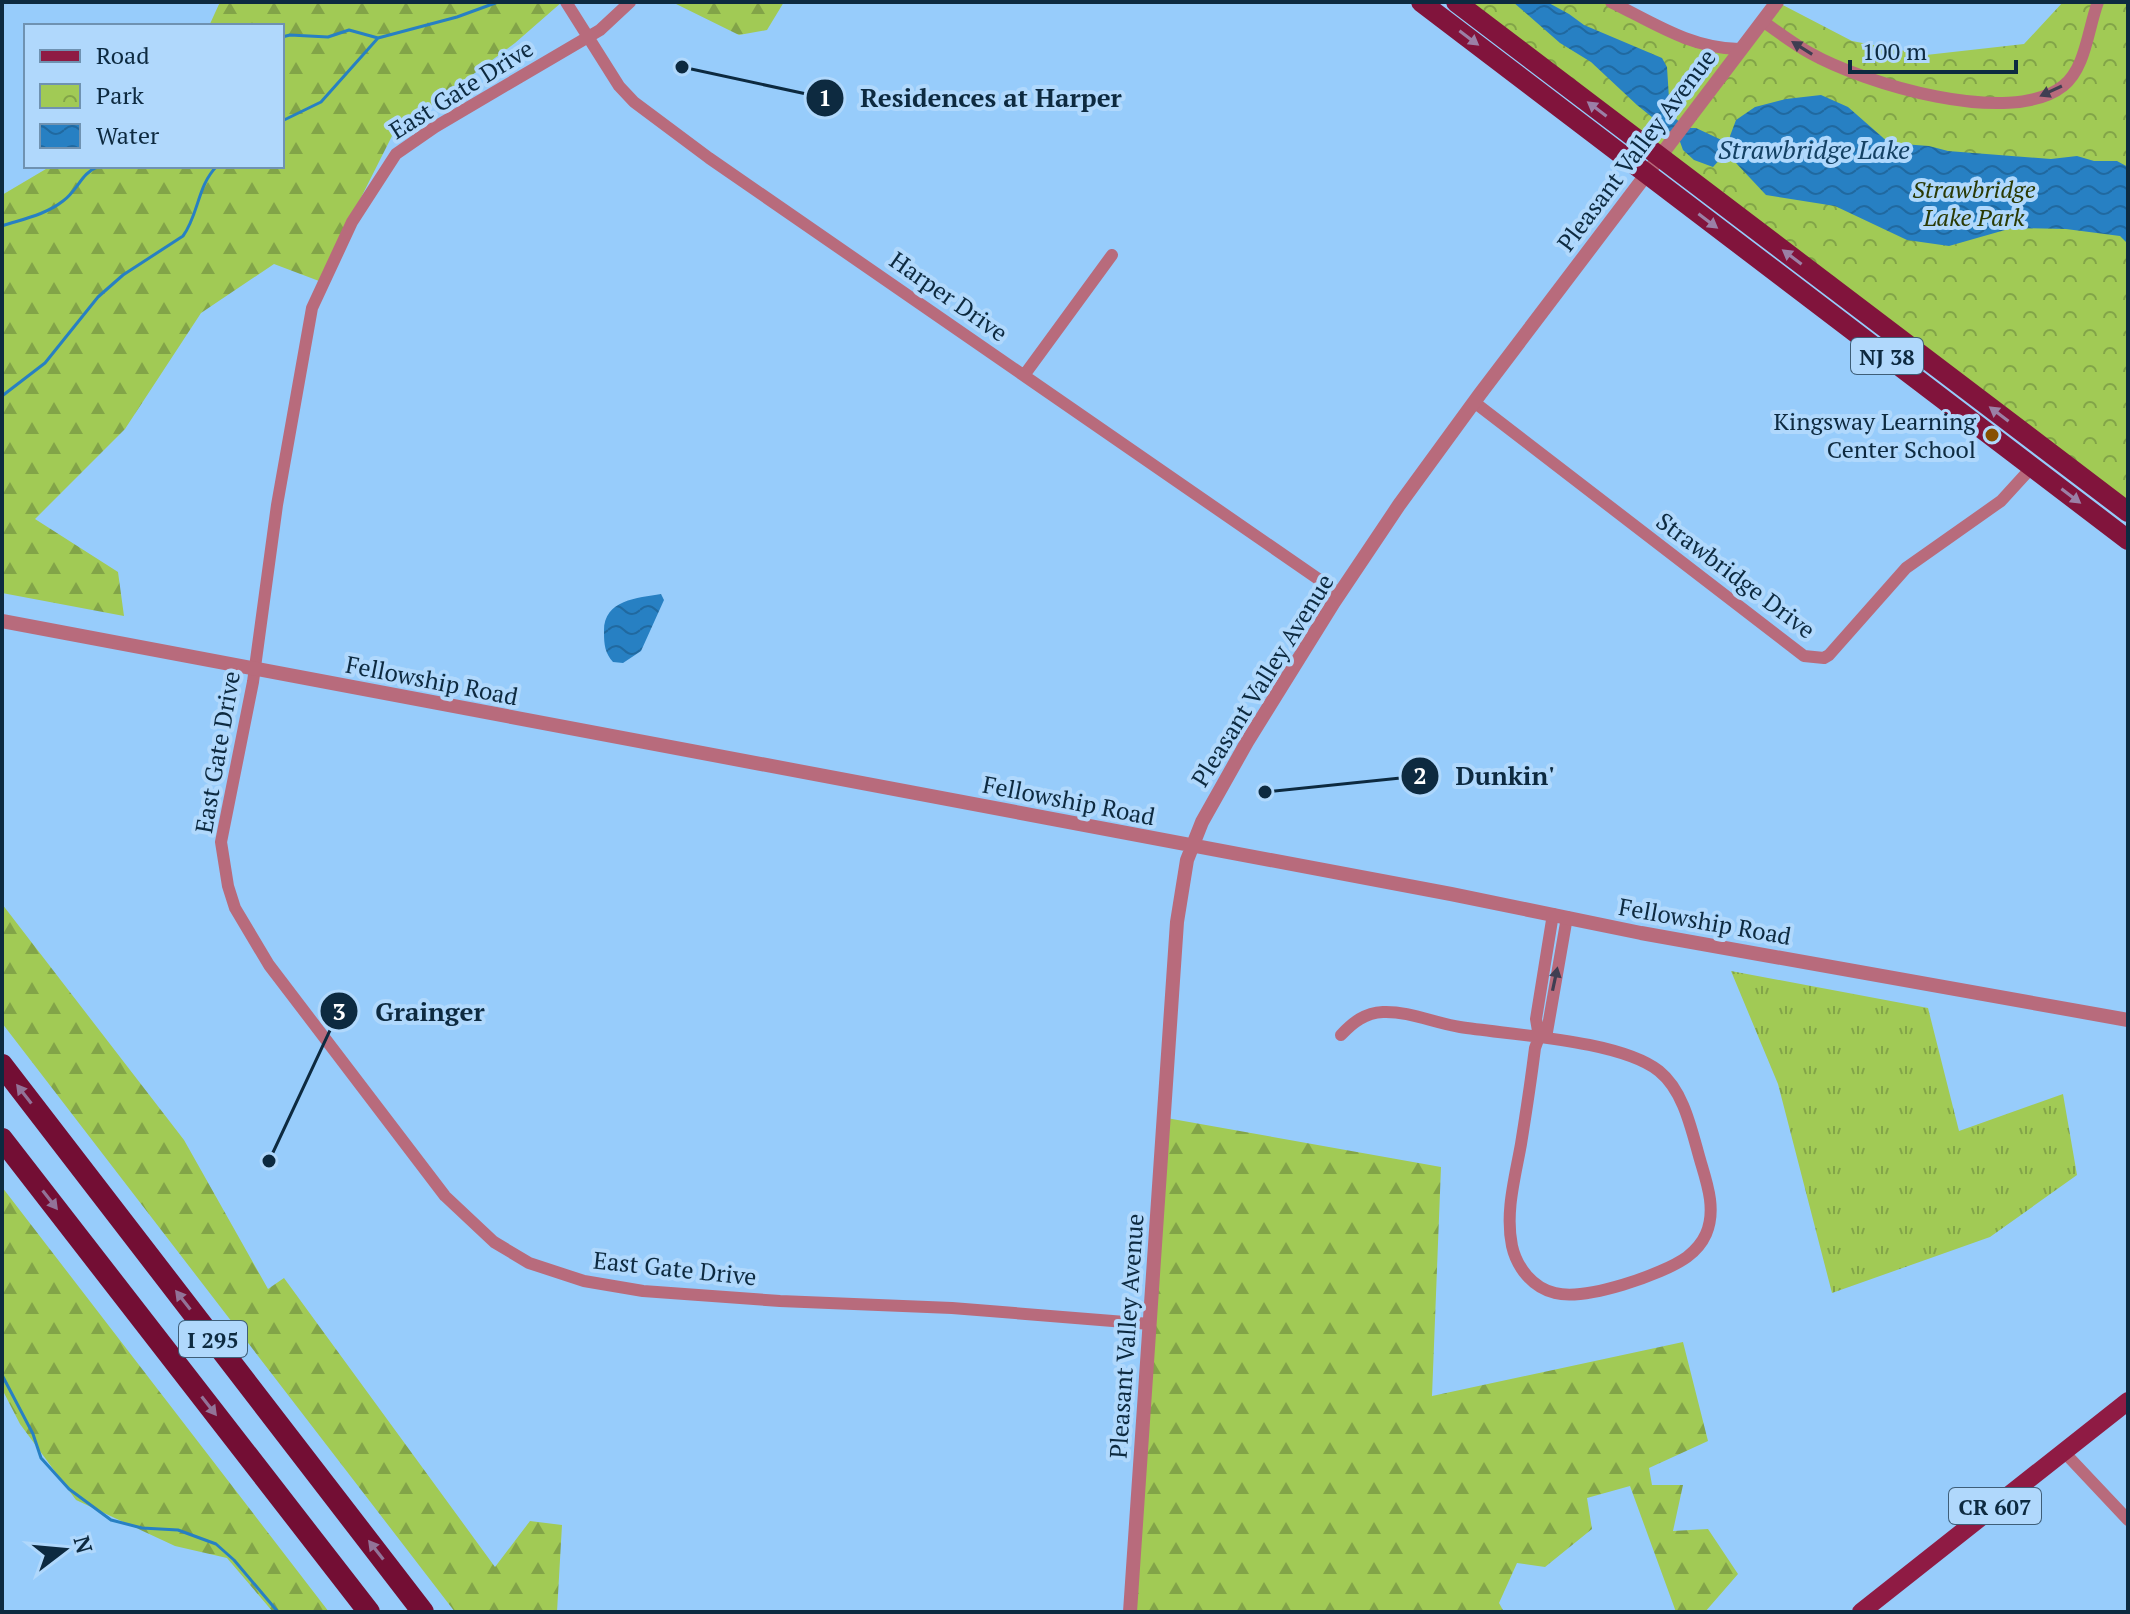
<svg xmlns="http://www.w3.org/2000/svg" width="2130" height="1614" font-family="'PT Serif',serif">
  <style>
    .grass { fill: url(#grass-tufts) }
    .forest { fill: url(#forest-firs) }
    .park { fill: url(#park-crowns) }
    .water { fill: url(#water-waves) }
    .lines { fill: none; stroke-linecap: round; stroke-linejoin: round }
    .stream { stroke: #2780c3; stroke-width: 3 }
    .minor { stroke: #b86b7c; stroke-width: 12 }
    .tertiary { stroke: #b86b7c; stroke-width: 14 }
    .primary { stroke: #8f1b44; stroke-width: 18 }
    .trunk { stroke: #81143c; stroke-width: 20 }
    .motorway { stroke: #730e34; stroke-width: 22 }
    .oneway { fill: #9b80a6 }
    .oneway2 { fill: #403e52 }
    .oneway3 { fill: #927398 }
    .poi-dot { fill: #875000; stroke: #b0d8fc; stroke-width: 3 }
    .labels { text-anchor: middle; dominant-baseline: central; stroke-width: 8; stroke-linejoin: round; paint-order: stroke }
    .shield { fill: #b0d8fc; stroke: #3e5e78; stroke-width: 2 }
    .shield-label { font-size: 22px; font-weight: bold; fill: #0d2a40 }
    .street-label { font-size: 24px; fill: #0d2a40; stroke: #b0d8fc }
    .park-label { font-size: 24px; font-style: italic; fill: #2a3a04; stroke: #b0d8fc }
    .poi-label { font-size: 24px; fill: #0d2a40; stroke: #b0d8fc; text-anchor: end }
    .water-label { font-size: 26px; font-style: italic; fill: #144164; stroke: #b0d8fc }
    .leader { fill: none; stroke: #0d2a40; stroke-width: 3 }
    .callout-dot { fill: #0d2a40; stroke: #b0d8fc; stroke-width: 3 }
    .mark-label { font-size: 24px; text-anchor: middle; font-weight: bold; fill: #fff }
    .callout-label { font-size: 26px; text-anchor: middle; font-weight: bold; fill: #0d2a40; stroke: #b0d8fc; stroke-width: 8; stroke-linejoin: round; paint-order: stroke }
  </style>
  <defs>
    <pattern id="grass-tufts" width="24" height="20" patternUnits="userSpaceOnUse" patternTransform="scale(2)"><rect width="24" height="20" fill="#a1ca55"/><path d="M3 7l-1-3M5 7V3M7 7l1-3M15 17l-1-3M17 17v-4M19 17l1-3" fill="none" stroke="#82a448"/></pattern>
    <pattern id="forest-firs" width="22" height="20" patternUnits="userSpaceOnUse" patternTransform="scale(2)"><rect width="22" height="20" fill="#a1ca55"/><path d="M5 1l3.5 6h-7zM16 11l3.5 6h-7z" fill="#82a448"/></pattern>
    <pattern id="park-crowns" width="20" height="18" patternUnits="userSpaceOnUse" patternTransform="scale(2)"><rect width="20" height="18" fill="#a1ca55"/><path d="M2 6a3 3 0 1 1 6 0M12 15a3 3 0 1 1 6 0" fill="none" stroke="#82a448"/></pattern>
    <pattern id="water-waves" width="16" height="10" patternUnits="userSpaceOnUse" patternTransform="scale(2)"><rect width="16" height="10" fill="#2780c3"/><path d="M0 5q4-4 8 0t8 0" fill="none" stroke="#2069a0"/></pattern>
  </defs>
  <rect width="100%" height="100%" fill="#97ccfb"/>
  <path class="grass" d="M 1731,971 L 1928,1008 L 1959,1131 L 2063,1094 L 2077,1175 L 1990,1237 L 1832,1293 L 1778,1084 Z"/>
  <path class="forest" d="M 220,2 L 562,2 L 515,43 L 393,134 L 319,281 L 274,264 L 201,313 L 125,429 L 35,519 L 118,572 L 124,616 L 2,593 L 2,195 L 51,166 L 282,166 L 282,26 L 209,26 Z
    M 672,2 L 784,2 L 767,30 L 739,35 Z
    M 2,904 L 184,1140 L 268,1289 L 284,1278 L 495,1567 L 530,1521 L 562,1525 L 557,1612 L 455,1612 L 2,1023 Z
    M 1161,1117 L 1441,1167 L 1432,1396 L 1683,1342 L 1708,1441 L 1649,1468 L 1652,1485 L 1683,1485 L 1673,1531 L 1708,1529 L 1738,1574 L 1705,1612 L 1676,1612 L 1630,1486 L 1587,1498 L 1592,1529 L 1545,1567 L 1517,1563 L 1499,1603 L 1504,1612 L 1127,1611 Z
    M 2,1187 L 329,1612 L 273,1612 L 227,1558 L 175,1546 L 76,1500 L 20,1424 L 2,1389 Z"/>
  <path class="park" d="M 1456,2 L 1613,2 L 1705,46 L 1739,49 L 1777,2 L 1852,41 L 1926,55 L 2024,44 L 2063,2 L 2128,2 L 2128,512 Z"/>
  <path class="water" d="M 1513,2 L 1547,2 L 1569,14 L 1584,25 L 1662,58 L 1667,67 L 1670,114 L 1687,128 L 1696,128 L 1728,143 L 1731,142 L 1730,136 L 1736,120 L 1755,107 L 1786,99 L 1821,95 L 1848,107 L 1889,143 L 1929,146 L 1948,151 L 2051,159 L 2077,156 L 2094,161 L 2117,161 L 2128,167 L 2128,244 L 2120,236 L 2066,229 L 2012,228 L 1949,246 L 1907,240 L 1835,206 L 1766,195 L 1736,163 L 1734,153 L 1724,155 L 1713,167 L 1694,160 L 1683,150 L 1679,139 L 1637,105 L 1591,62 L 1560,43 Z
    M 661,594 L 664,600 L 641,651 L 623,663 L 613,662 C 605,653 604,645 604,632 C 603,600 637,598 661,594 Z"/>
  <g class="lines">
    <path class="stream" d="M 282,37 L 290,35 L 328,37 L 349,30 L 378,38
      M 282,121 L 321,102 L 378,38 L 457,17 L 498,2
      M 2,226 C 23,219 45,215 63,201 C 78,190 81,173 99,166
      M 2,396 L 45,363 L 98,297 L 123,275 L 183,236 C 199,214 197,186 217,166
      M 2,1375 L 33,1434 L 41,1458 L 69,1489 L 111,1520 L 142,1528 L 178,1530 L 216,1544 L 234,1560 L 278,1612"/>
    <path class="minor" d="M 566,2 L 619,86 L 634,102 L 709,158 L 1340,594
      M 630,2 L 600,30 L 435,127 L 396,154 L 352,222 L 312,308 L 277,505 L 253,682 L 221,842 L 228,886 L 235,908 L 269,965 L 445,1196 L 494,1242 L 529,1263 L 584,1281 L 643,1291 L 780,1301 L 952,1308 L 1150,1324
      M 1611,2 C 1654,23 1690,48 1739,49
      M 1764,22 C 1779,33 1794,44 1810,53 C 1863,83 2010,128 2063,86 C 2086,68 2088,28 2098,2
      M 1025,374 L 1112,255
      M 1474,402 L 1804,656 L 1824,658 L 1829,655 L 1906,568 L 2001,501 L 2032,467
      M 1341,1035 C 1353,1022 1365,1013 1383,1012 C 1409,1011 1434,1023 1460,1027 C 1511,1035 1620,1040 1659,1071 C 1685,1092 1692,1133 1701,1163 C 1708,1186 1716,1211 1706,1234 C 1702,1243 1695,1251 1687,1257 C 1662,1275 1585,1301 1555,1293 C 1533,1288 1517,1268 1512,1246 C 1505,1212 1515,1178 1521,1144 C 1526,1113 1531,1080 1535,1048 L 1539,1037 L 1547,1032 L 1567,917
      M 1539,1037 L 1536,1019 L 1553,914
      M 2064,1452 L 2128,1520"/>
    <path class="tertiary" d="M 2,621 L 1451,894 L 1641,933 L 2128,1020
      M 1130,1612 L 1177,922 L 1187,860 L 1202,822 L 1247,742 L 1334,602 L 1399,505 L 1480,394 L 1777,2"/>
    <path class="primary" d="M 1861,1612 L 2128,1401"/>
    <path class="trunk" d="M 1421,2 L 2128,540
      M 1456,2 L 2128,512"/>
    <path class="motorway" d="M 2,1065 L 423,1612
      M 2,1139 L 369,1612"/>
  </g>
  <defs><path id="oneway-solid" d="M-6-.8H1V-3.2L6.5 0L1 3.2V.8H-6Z" transform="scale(2)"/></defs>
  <g class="oneway">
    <use href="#oneway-solid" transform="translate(1469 38) rotate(37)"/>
    <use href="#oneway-solid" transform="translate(1597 109) rotate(-143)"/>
    <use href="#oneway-solid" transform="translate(1708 221) rotate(37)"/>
    <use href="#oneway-solid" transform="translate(1792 257) rotate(-143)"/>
    <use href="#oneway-solid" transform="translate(1999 414) rotate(-143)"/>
    <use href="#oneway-solid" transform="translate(2071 496) rotate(37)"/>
  </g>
  <g class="oneway2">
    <use href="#oneway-solid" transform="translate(1802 48) rotate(-148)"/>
    <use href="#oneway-solid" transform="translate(2051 91) rotate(155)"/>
    <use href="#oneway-solid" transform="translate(1555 979) rotate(-78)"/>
  </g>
  <g class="oneway3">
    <use href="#oneway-solid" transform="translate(24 1094) rotate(-128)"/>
    <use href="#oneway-solid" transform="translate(50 1200) rotate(52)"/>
    <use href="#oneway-solid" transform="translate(183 1300) rotate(-128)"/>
    <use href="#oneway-solid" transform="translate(209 1406) rotate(52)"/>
    <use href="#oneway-solid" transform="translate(376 1550) rotate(-128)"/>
  </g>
  <circle class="poi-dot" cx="1992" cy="435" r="8"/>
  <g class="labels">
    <g class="shield">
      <rect x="1851" y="338" width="72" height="36" rx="6"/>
      <rect x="179" y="1321" width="68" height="36" rx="6"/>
      <rect x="1949" y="1488" width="92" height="36" rx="6"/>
    </g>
    <g class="shield-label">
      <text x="1887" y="356">NJ 38</text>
      <text x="213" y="1339">I 295</text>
      <text x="1995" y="1506">CR 607</text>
    </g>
    <g class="street-label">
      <text transform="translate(461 89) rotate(-32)">East Gate Drive</text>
      <text transform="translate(1636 150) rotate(-53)">Pleasant Valley Avenue</text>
      <text transform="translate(949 296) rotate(35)">Harper Drive</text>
      <text transform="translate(1736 575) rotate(37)">Strawbridge Drive</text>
      <text transform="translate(432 680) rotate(11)">Fellowship Road</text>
      <text transform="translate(1262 680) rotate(-58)">Pleasant Valley Avenue</text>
      <text transform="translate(217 752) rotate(-80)">East Gate Drive</text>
      <text transform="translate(1069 800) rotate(11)">Fellowship Road</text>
      <text transform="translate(1705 921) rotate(10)">Fellowship Road</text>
      <text transform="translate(675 1268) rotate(6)">East Gate Drive</text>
      <text transform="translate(1126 1336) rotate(-86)">Pleasant Valley Avenue</text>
    </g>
    <g class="park-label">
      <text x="1974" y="189">Strawbridge<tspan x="1974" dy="28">Lake Park</tspan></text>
    </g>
    <g class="poi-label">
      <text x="1976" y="421">Kingsway Learning<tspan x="1976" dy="28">Center School</tspan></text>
    </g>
    <g class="water-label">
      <text x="1814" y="149">Strawbridge Lake</text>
    </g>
  </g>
  <path class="leader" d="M682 67L825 98M1265 792L1420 776M269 1161L339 1011"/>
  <g class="callout-dot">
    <circle cx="682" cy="67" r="8"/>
    <circle cx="1265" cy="792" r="8"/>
    <circle cx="269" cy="1161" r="8"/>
    <circle cx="825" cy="98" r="20"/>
    <circle cx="1420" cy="776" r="20"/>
    <circle cx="339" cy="1011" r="20"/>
  </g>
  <g class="mark-label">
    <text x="825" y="106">1</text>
    <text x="1420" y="784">2</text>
    <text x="339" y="1020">3</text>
  </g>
  <g class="callout-label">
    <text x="991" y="107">Residences at Harper</text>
    <text x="1505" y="785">Dunkin'</text>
    <text x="430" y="1021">Grainger</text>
  </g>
  <rect width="2130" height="1614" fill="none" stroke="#0d2a40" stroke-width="8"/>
  <rect x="24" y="24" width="260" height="144" fill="#b0d8fc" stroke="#6f92b1" stroke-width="2"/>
  <rect x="40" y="50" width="40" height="12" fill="#8f1b44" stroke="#6f92b1" stroke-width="2"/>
  <text x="96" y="64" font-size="24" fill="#0d2a40">Road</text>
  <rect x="40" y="84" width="40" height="24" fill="url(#park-crowns)" stroke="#6f92b1" stroke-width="2"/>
  <text x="96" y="104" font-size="24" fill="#0d2a40">Park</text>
  <rect x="40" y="124" width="40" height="24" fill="url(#water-waves)" stroke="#6f92b1" stroke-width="2"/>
  <text x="96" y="144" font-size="24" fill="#0d2a40">Water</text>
  <g transform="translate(64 1550) rotate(74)" stroke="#b0d8fc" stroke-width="6" paint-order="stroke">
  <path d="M0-6L14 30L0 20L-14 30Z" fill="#0d2a40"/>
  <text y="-12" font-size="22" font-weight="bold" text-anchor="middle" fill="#0d2a40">N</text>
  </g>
  <path d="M1850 60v12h166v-12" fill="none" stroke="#0d2a40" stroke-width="4"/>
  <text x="1862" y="60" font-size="24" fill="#0d2a40" stroke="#b0d8fc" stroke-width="6" paint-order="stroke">100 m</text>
</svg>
